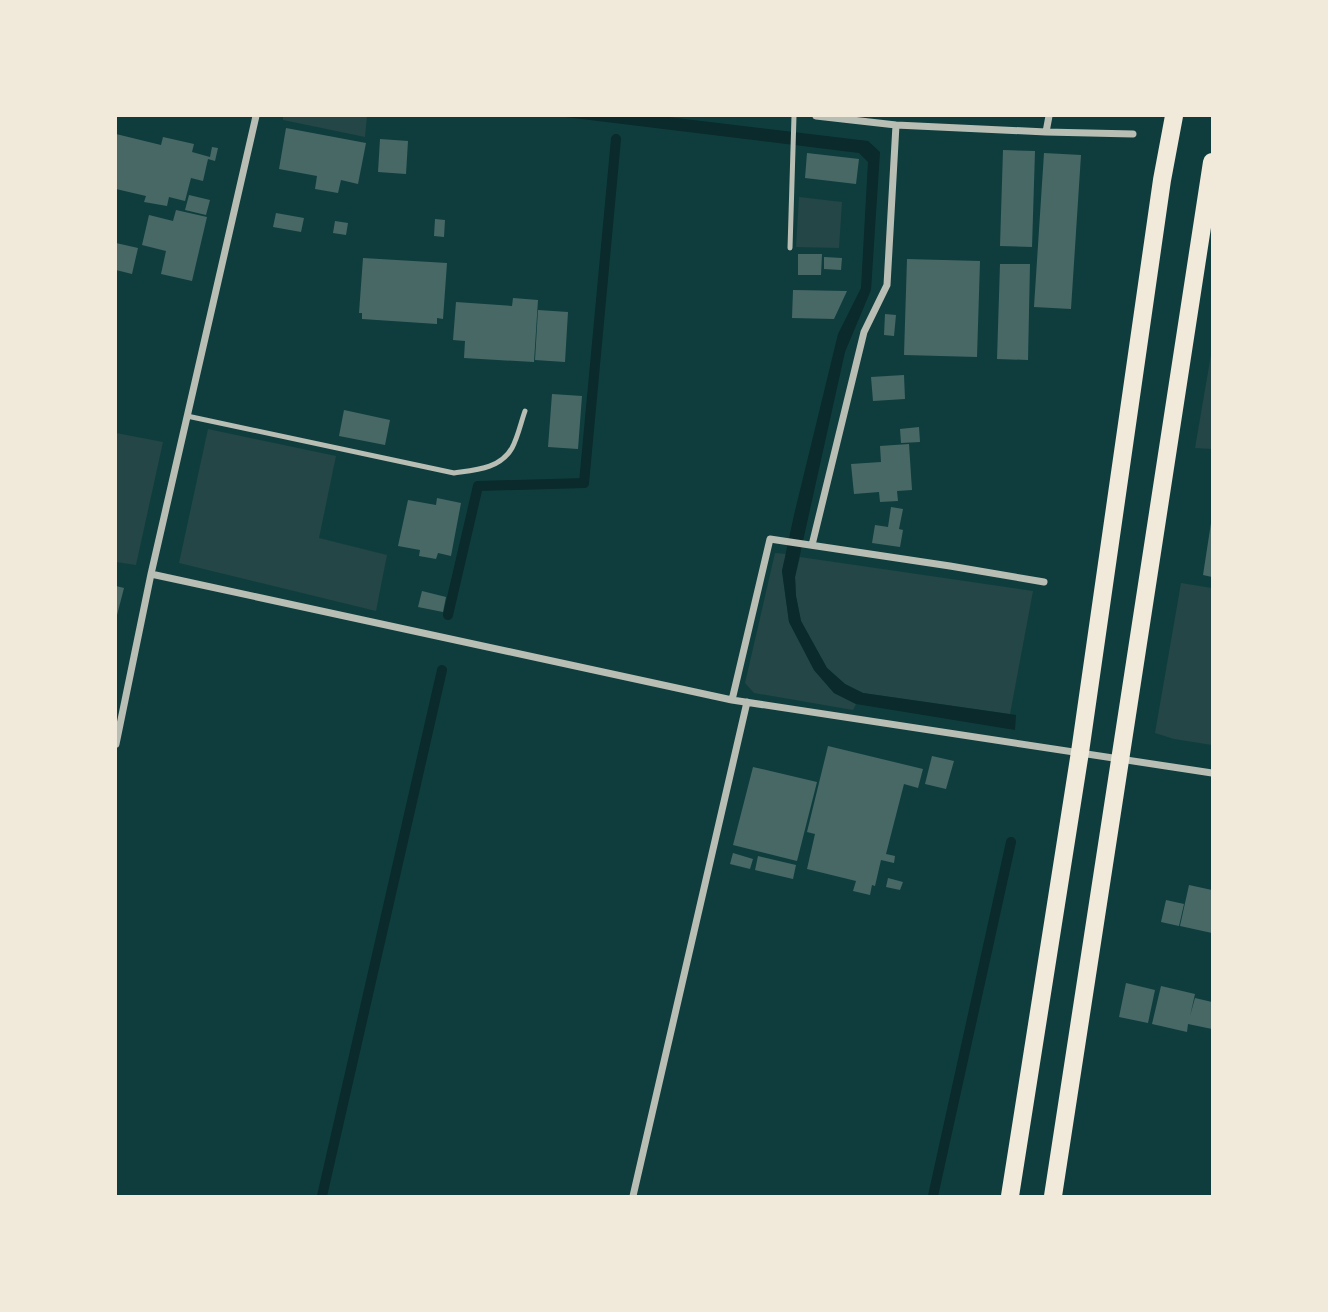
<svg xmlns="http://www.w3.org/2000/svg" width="1328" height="1312" font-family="'Golos Text',sans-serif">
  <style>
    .green { fill: #244646 }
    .water { fill: #0a2a2b }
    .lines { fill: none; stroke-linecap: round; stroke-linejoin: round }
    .stream { stroke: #0a2a2b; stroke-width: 10 }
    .building { fill: #486865 }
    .service { stroke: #b8beb3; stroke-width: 5 }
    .minor { stroke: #b8beb3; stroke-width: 7 }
    .primary { stroke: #f1e9da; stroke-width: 18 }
  </style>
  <rect width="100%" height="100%" fill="#0f3d3e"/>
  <path class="green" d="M 283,116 L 367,116 L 365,137 L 283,120 Z
    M 799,197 L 842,202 L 839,248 L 796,247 Z
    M 1212,349 L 1212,449 L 1195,448 Z
    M 208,429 L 336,456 L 319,538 L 387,555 L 376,611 L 179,563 Z
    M 116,433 L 163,442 L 136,565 L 116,562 Z
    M 775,553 L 786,554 L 782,571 L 789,622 L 814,670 L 834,693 L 856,704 L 853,710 L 754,693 L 745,683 Z
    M 800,557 L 1033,591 L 1010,714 L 863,693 L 845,684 L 827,668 L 801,621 L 796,596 L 795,577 Z
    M 1181,583 L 1212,588 L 1212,745 L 1174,739 L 1155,733 Z"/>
  <path class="water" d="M 557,116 L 660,116 L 868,141 L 880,152 L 871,290 L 845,352 L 795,577 L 796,596 L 801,621 L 827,668 L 845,684 L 863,693 L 1016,715 L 1015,730 L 856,704 L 834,693 L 814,670 L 789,622 L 782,571 L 794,515 L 838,334 L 861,288 L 868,162 L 859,153 Z"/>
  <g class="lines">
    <path class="stream" d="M 448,615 L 478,486 L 584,483 L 616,139
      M 322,1196 L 442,670
      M 933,1196 L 1011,842"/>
  </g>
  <path class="building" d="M 286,128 L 366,143 L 358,184 L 341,180 L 338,193 L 315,189 L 317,176 L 279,169 Z
    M 116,134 L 161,145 L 163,137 L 194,144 L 192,152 L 210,157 L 212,147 L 218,148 L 215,161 L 208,159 L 203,181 L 191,178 L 185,201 L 169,197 L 167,206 L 144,202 L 146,196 L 116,189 Z
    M 380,139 L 408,141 L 406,174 L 378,172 Z
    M 1003,150 L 1035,151 L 1032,247 L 1000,246 Z
    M 807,153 L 859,159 L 856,184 L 805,178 Z
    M 1044,153 L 1081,155 L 1071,309 L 1034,307 Z
    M 189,195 L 210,200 L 206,215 L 185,210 Z
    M 176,210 L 207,217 L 192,281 L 161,274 L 166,251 L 142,245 L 149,215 L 173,221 Z
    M 276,213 L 304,218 L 301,232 L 273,227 Z
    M 435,219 L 445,220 L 444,237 L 434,236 Z
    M 335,221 L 348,223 L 346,235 L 333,233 Z
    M 116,243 L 138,248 L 132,274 L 116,270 Z
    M 798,254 L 822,254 L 821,275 L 798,275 Z
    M 824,257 L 842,258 L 841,270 L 824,269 Z
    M 363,258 L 447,263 L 443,319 L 437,318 L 437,324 L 362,319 L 362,313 L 359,313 Z
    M 907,259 L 980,261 L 977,357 L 904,355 Z
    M 1000,264 L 1030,264 L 1028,360 L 997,359 Z
    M 793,290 L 847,291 L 834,319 L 792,318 Z
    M 513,298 L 538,300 L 534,362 L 464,358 L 465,341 L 453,340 L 456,302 L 512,306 Z
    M 538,310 L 568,312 L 565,362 L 535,360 Z
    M 885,314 L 896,315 L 894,336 L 884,335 Z
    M 904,375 L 905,399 L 873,401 L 871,377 Z
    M 552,394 L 582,396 L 578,449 L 548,447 Z
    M 344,410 L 390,420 L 385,445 L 339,436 Z
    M 919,427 L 920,442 L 901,443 L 900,429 Z
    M 909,444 L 912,490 L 897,491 L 898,501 L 880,502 L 879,492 L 854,494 L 851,464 L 881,462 L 880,446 Z
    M 437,498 L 461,503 L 451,556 L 438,553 L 436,559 L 419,556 L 420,550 L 398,546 L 408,500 L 436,505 Z
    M 891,507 L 903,509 L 899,529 L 903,530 L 900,547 L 872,543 L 875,525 L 888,527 Z
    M 1211,523 L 1212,523 L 1212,577 L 1203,575 Z
    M 116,586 L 124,588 L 116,619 Z
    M 422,591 L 446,597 L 443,612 L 418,607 Z
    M 828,746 L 923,769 L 918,788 L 904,784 L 886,854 L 895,856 L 894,863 L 881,860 L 875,886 L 872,885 L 870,895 L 853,891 L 856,881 L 807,869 L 815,834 L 807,832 Z
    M 932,756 L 954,761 L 946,789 L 925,784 Z
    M 753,767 L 817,782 L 797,861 L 733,845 Z
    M 733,853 L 753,859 L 750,869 L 730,864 Z
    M 758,856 L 796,865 L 793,879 L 755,870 Z
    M 888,878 L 903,882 L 900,890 L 886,887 Z
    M 1189,885 L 1212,890 L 1212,933 L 1180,926 Z
    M 1166,900 L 1184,904 L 1179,926 L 1161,922 Z
    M 1126,983 L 1155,990 L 1148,1023 L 1119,1017 Z
    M 1161,986 L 1195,994 L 1190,1016 L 1195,998 L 1212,1002 L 1212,1029 L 1188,1024 L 1187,1032 L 1152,1024 Z"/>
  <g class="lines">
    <path class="service" d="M 790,248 L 794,116
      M 187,416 L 454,473 C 475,470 500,469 512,448 C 518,437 521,422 525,411"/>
    <path class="minor" d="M 816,116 L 896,125 L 1046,132 L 1133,134
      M 1046,132 L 1049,116
      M 812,545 L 864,332 L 887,285 L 896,125
      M 151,574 L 732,700 L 1212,773
      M 732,700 L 770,539 L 950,566 L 1044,582
      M 116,744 L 151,574 L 256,116
      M 633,1196 L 747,702"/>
    <path class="primary" d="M 1010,1196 L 1080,752 L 1162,180 L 1174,116
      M 1053,1196 L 1212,162"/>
  </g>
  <rect width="1328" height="1312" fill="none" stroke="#f1e9da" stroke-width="234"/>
</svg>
